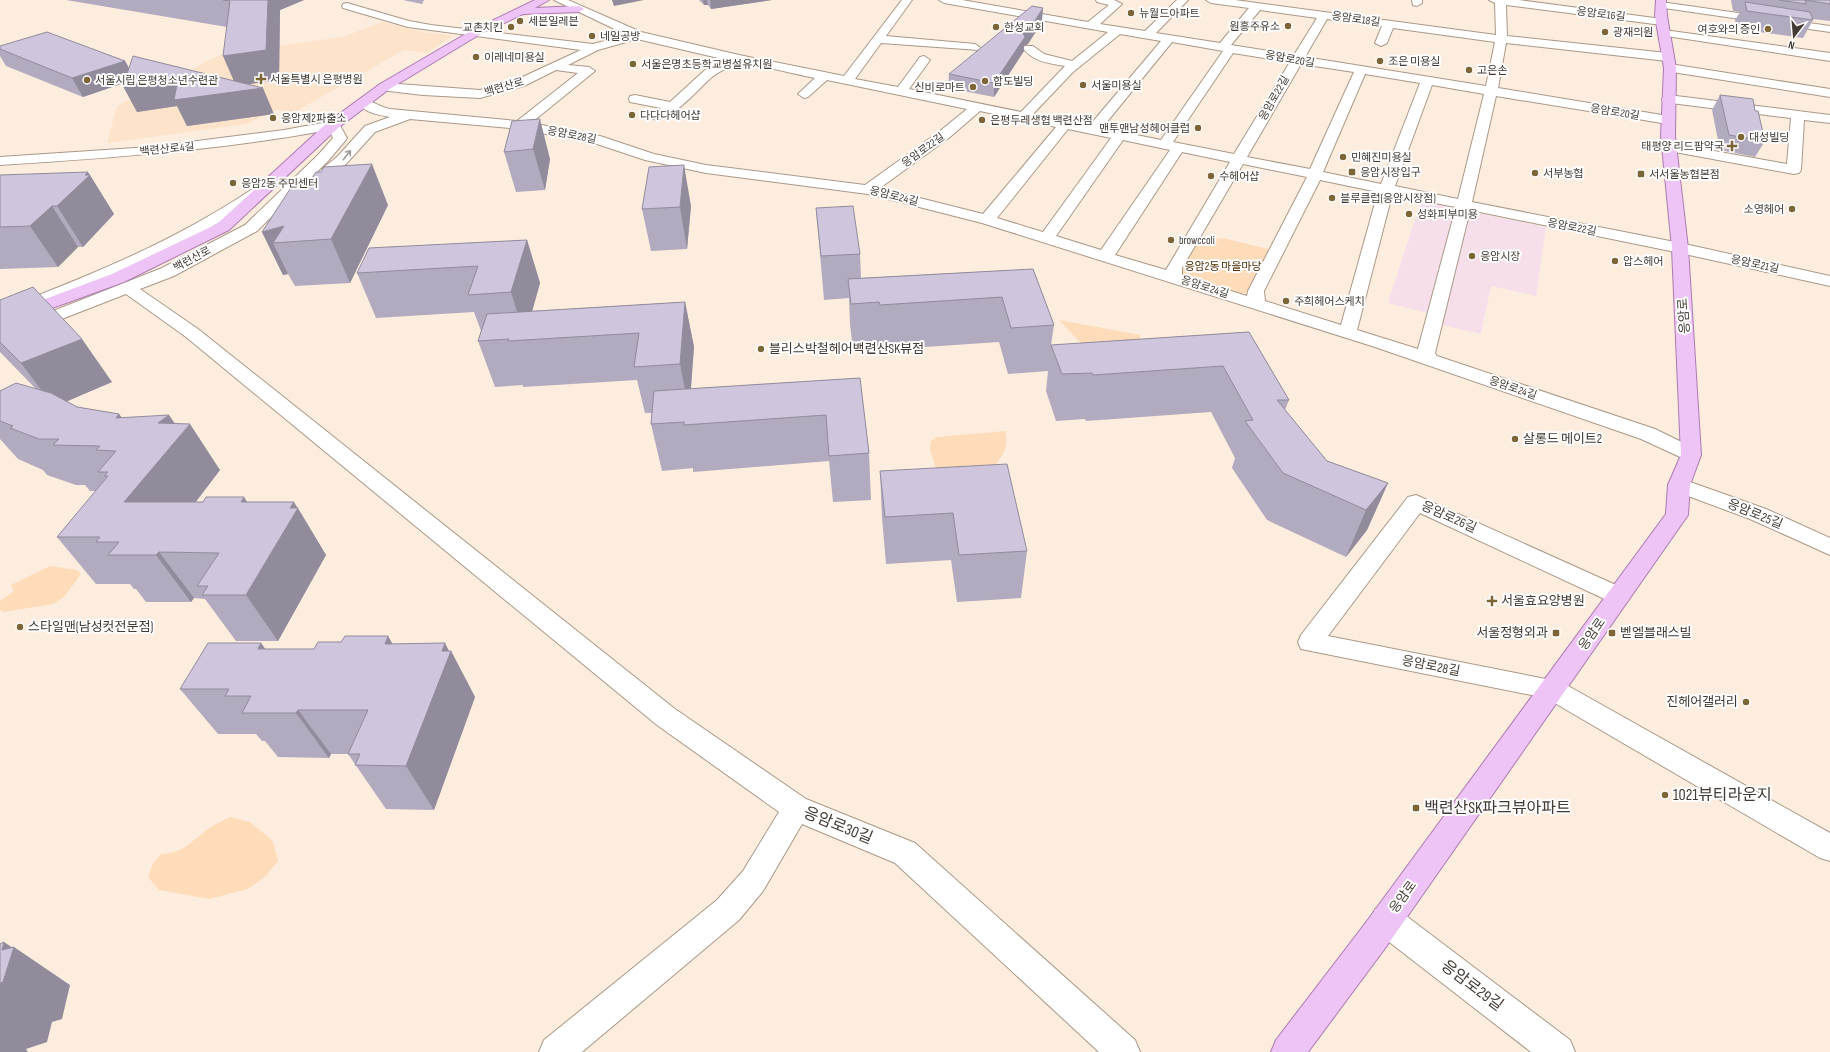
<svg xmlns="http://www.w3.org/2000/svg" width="1830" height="1052" font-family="'Sofia Sans Condensed','Noto Sans KR',sans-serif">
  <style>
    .commercial { fill: #f6dfeb }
    .built { fill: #fce3ca }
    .green { fill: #ffdcb9 }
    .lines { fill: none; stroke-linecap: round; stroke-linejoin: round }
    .minor-casing { stroke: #aa9887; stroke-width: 2 }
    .major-casing { stroke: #ab7aaf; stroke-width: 2 }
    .minor { fill: #fff; fill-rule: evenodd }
    .major { fill: #eec4f7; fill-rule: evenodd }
    .wall { fill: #b2aabe }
    .shaded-wall { fill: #918b9b }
    .building { fill: #cfc6dd; stroke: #918b9b }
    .oneway { stroke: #a09c99 }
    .poi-dot { fill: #7c6636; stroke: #fdfdfd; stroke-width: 1.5 }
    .labels { text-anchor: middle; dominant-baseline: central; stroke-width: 4; stroke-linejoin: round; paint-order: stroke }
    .far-poi-label { font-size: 11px; fill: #423a33; stroke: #fdfdfd; text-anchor: start }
    .far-street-label { font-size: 11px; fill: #423a33; stroke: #fdfdfd }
    .far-park-label { font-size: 11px; fill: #4b2c01; stroke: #fdfdfd }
    .street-label { font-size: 13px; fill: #423a33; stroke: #fdfdfd }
    .poi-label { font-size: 13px; fill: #423a33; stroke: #fdfdfd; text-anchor: start }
    .near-poi-label { font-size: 16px; fill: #423a33; stroke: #fdfdfd; text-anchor: start }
    .near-street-label { font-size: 16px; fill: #423a33; stroke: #fdfdfd }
  </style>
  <rect width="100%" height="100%" fill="#fdedde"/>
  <path class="commercial" d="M 1421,201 L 1546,227 L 1536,296 L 1491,286 L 1481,334 L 1434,323 L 1436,315 L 1388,303 Z"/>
  <path class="built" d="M 382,22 L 422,32 L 453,36 L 427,53 L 404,50 L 293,113 L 276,110 L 246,124 L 107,143 L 117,106 L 224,53 L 343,37 Z"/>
  <path class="green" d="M 1223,238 L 1276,251 L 1249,293 L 1218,293 L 1187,284 L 1174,268 C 1189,243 1194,241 1223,238 Z
    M 1059,320 L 1140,335 L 1144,357 L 1096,359 Z
    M 1005,431 C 1011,450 998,461 987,476 L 941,486 L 930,449 L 931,441 L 937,437 Z
    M 50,566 L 77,570 L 81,574 L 64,597 L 53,604 L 4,612 L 0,610 L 0,601 L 14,591 L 11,585 Z
    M 230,817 L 250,822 L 273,841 L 278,861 L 265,877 L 248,889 L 209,899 L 159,890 L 148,877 L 153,863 L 161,854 C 186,853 191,840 210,828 C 216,824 223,820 230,817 Z"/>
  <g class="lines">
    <g class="minor-casing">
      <path id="minor" d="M 554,0 L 568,0 L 641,32 L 739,55 L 844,76 L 902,0 L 912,0 L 886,36 L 975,44 L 981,48 L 979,50 L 881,43 L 855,79 L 898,87 L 920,57 L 924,56 L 930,60 L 909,89 L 1021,112 L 1065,66 C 1049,63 1033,62 1023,48 L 1025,46 L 1033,46 L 1044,54 L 1072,61 L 1108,32 L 944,3 L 939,0 L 962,0 L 1088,22 L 1109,5 L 1097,2 L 1096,0 L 1114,0 L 1122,4 L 1100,24 L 1145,31 L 1177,0 L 1188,0 L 1156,33 L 1220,43 L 1249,8 L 1211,3 L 1206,0 L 1235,0 L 1496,35 L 1495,3 L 1489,0 L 1519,0 L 1662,19 L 1666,20 L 1668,22 L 1666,24 L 1662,25 L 1506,5 L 1507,36 L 1667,53 L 1673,57 L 1667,61 L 1506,43 L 1498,88 L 1668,116 L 1673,117 L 1675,120 L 1673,123 L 1668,124 L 1496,96 L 1472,202 L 1680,243 L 1830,276 L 1830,286 L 1680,253 L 1470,210 L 1435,353 L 1437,356 L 1655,429 L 1698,450 L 1701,455 L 1698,460 L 1691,462 L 1641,439 L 1375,347 L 982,223 L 868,194 L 706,173 L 645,160 L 597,144 L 520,129 L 410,119 L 375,132 L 347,163 L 322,183 L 312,183 L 310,180 L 312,177 L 337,157 L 365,126 L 390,117 C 379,115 365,113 358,103 L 359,100 C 369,98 379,107 390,109 L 517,121 L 578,73 L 556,70 L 524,86 L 480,98 L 423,95 L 380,90 L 378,87 L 380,84 L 384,83 L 480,90 L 516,80 L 581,50 L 408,27 L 343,8 L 342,6 L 343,4 L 347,3 L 409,21 L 431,25 L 593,44 L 627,35 ZM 1260,10 L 1317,18 L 1294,55 L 1231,45 ZM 1327,19 L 1382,26 L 1375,43 L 1381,46 L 1387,43 L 1393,28 L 1495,42 L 1486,86 L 1305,57 ZM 1120,34 L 1161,41 L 1090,125 L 1033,114 L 1073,72 ZM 637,39 L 727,60 L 705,70 L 670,102 L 635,95 L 630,96 L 629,99 L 630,102 L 661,108 L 651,116 L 653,119 C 670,123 699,88 712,77 C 718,72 732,65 739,63 C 747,62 803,76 815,78 L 798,94 L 804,98 L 808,97 L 827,80 L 967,109 L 940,131 L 865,185 L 706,165 L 654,154 L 600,136 L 531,123 L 595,71 L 589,67 L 568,65 L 598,50 ZM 1172,42 L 1223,51 L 1161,140 L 1102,128 ZM 1233,53 L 1290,62 L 1234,154 L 1173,142 ZM 1301,64 L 1354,72 L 1310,169 L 1247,157 ZM 1365,74 L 1420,83 L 1381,184 L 1323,172 ZM 1432,85 L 1484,94 L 1458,199 L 1395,186 ZM 980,111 L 1056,127 L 983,214 L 880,188 L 950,137 ZM 1068,129 L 1111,138 L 1043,232 L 997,218 ZM 1123,140 L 1170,150 L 1101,250 L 1056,236 ZM 1182,152 L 1230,162 L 1166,270 L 1115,255 ZM 1243,164 L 1307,177 L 1248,291 L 1247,296 L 1182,276 L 1182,268 ZM 1320,180 L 1378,192 L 1341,325 L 1265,301 L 1264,291 ZM 1392,195 L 1456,207 L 1418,349 L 1357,330 Z
        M 1412,0 L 1422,0 L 1422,3 L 1417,6 L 1413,5 Z
        M 1661,2 L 1830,26 L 1830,32 L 1657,7 L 1656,5 L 1657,3 Z
        M 1664,30 L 1830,53 L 1830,61 L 1660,35 L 1658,33 L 1660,31 Z
        M 1670,64 L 1830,89 L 1830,97 L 1666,71 L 1664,68 Z
        M 1668,95 L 1830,115 L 1830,123 L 1804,120 L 1801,170 L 1799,173 L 1794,174 L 1664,150 L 1662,147 L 1664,144 L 1669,143 L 1787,164 L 1791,118 L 1663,102 L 1662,99 Z
        M 333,121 L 338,122 L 347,138 L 345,141 L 328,161 L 257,231 L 174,276 L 140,289 L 198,329 L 675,709 L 806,799 L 915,843 L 1135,1040 L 1140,1052 L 1099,1052 L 895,863 L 802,824 L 763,891 L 739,920 L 582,1052 L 539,1052 L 544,1040 L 717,900 L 743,871 L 779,812 L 657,725 L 186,337 L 126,294 L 0,343 L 0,332 L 162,268 L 245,225 L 318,155 L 333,138 L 329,130 C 220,150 111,158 0,165 L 0,157 L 150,147 L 284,130 Z
        M 256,189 L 261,190 L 263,193 L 261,196 C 199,238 133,270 63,298 C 42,306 21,316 0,321 L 0,310 C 89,276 171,243 251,190 Z
        M 1679,478 L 1766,509 L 1830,538 L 1830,555 L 1750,519 L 1672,490 L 1668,485 L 1672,480 Z
        M 1416,495 L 1627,590 L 1631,596 L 1627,602 L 1619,605 L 1611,602 L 1420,513 L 1328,636 L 1561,682 L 1830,833 L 1830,861 L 1820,858 L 1546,698 L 1301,649 L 1298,642 L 1301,635 L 1408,497 Z
        M 1386,905 L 1397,909 L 1570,1040 L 1575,1052 L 1531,1052 L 1375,931 L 1371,920 L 1375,909 Z"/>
    </g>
    <g class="major-casing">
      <path id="major" d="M 535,0 L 549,0 L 535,8 L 579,6 L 584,9 L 579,12 L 523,14 L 477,36 L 388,90 L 338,128 L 229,230 L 124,282 L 0,327 L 0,316 L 112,274 L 217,224 L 328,122 L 380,84 L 469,32 Z
        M 1656,0 L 1666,0 L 1667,16 L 1676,68 L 1675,136 L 1688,248 L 1701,455 L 1690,485 L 1688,515 L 1386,947 L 1308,1052 L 1271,1052 L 1276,1040 L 1364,925 L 1666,514 L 1668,485 L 1681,455 L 1672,248 L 1661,136 L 1664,68 L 1655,16 Z"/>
    </g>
    <use href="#minor" class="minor"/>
    <use href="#major" class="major"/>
  </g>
  <path class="wall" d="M 66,0 L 304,0 L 280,10 L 279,80 L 247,84 L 274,114 L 187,126 L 177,106 L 137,112 L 123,86 L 124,83 L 83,97 L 6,66 L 0,56 L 0,46 L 125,61 L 129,68 L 234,81 L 227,27 Z
    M 403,0 L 424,0 L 422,4 Z
    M 699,0 L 772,0 L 711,9 L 708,5 L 704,5 Z
    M 1731,0 L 1830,0 L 1830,21 L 1813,19 L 1813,20 L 1803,38 L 1737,29 L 1735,20 L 1740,12 L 1733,11 Z
    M 1042,22 L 1028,44 L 1024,46 L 1024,51 L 994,97 L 948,88 L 949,74 Z
    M 1720,95 L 1755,111 L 1765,141 L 1755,157 L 1720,150 L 1712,110 Z
    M 512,121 L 550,159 L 545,190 L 516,192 L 504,152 Z
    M 321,172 L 388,205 L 350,283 L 295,286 L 288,274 L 283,275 L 262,232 Z
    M 0,175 L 90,175 L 114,214 L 83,247 L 78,247 L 58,267 L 0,269 Z
    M 691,206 L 687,249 L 651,251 L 642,209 Z
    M 816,208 L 860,254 L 861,278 L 1033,269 L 1054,325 L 1051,345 L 1249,332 L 1289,400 L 1285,410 L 1327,461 L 1388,483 L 1367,530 L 1346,557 L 1267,520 L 1232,468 L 1235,458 L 1211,412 L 1086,421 L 1085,419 L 1056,421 L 1046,391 L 1048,371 L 1008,374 L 999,342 L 881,350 L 881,347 L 853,349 L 850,324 L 849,298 L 824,300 Z
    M 527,240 L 540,283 L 532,311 L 685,302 L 694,347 L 691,389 L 860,378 L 869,453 L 871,500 L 833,502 L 829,461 L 693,472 L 693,468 L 662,471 L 651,424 L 652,413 L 645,413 L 637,380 L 523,387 L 523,385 L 495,387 L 478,341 L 481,331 L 474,312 L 376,318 L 357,273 Z
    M 0,300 L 112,382 L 66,401 L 77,407 L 119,414 L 122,418 L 175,424 L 220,470 L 196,502 L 248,502 L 298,508 L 326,555 L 278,641 L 236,641 L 205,599 L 194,598 L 191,602 L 146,602 L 136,589 L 134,589 L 130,584 L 96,584 L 57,537 L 96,491 L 90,491 L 85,485 L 76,485 L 47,475 L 43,470 L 18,459 L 0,439 L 0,391 L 36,389 L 0,352 Z
    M 880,471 L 1027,551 L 1021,598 L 957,602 L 951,560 L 886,564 L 882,518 Z
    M 388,636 L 392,644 L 451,651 L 475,697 L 434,810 L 386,809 L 348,754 L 331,754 L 329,758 L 278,757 L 265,741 L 262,741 L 256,734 L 218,734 L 180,689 L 261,643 L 265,649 L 314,649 L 341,642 Z"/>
  <path class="shaded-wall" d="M 268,0 L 304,0 L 280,10 L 279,80 L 236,86 L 223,56 Z
    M 612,0 L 644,0 L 614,6 Z
    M 703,0 L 707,0 L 708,5 L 704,5 Z
    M 710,0 L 772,0 L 711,9 Z
    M 1043,8 L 1042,22 L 1028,44 L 1024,46 L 1024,51 L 994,97 L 994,83 L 1023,33 Z
    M 125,61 L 135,79 L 83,97 L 72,78 Z
    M 178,79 L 263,88 L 274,114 L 187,126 L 177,106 L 137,112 L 123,86 Z
    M 540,119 L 550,159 L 545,190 L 533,149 Z
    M 372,164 L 388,205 L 350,283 L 331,239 Z
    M 684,165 L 691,206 L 687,249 L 680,207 Z
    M 88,172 L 114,214 L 83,247 L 57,206 Z
    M 52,206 L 78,247 L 58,267 L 30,226 Z
    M 284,226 L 273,243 L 288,274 L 283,275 L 262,232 Z
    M 527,240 L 540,283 L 525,337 L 511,292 Z
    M 685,302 L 694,347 L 689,410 L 680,364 Z
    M 82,339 L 112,382 L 54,407 L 21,363 Z
    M 119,414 L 152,460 L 116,418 Z
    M 169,415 L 182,434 L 190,424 L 220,470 L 159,549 L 124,502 L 158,423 Z
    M 1388,483 L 1367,530 L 1346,557 L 1366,510 Z
    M 244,497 L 274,543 L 241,502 Z
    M 294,502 L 326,555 L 278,641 L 246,595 L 290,508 Z
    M 159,552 L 194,598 L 191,602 L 156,555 Z
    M 388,636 L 414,682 L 385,644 Z
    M 261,643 L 294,689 L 258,649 Z
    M 445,643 L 450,653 L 451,651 L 475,697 L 434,810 L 406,766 L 442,651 Z
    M 298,710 L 331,754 L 329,758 L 296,713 Z
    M 4,942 L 13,948 L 14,947 L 70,985 L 62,1019 L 52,1022 L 47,1042 L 26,1049 L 28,1052 L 0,1052 L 0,983 L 2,950 Z"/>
  <path class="building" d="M 223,0 L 268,0 L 266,50 L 223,56 L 230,1 Z
    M 1779,0 L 1830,0 L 1830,4 L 1805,0 L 1806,4 Z
    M 1745,2 L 1810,12 L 1813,20 L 1747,11 Z
    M 1032,6 L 1043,8 L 1029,30 L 1023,33 L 1025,37 L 994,83 L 949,74 Z
    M 47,32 L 125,61 L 72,78 L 0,49 L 0,46 Z
    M 133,56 L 263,88 L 174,100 L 178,79 L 123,86 Z
    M 1720,95 L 1753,99 L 1755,111 L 1758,111 L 1765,141 L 1729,135 Z
    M 540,119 L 533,149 L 504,152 L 512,121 Z
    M 372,164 L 331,239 L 273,243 L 284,226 L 262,232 L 292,186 L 308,185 L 316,172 L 321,172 L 324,167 Z
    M 684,165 L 680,207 L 642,209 L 649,167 Z
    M 88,172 L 85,175 L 90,175 L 57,206 L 52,206 L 30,226 L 0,227 L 0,175 Z
    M 853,206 L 860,254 L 821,256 L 816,208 Z
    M 527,240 L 511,292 L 468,295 L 478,266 L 357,273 L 369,248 Z
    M 1033,269 L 1054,325 L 1011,328 L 1002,297 L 880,305 L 879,302 L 851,304 L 848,279 Z
    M 33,287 L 82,339 L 21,363 L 0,342 L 0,300 Z
    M 685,302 L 680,364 L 634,367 L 639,333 L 508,341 L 509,339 L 478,341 L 487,314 Z
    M 1249,332 L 1289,400 L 1277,400 L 1327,461 L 1388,483 L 1366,510 L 1283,473 L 1245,421 L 1253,420 L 1223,366 L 1093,375 L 1092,373 L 1062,374 L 1051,345 Z
    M 860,378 L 869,453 L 829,456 L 826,415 L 684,425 L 684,422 L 651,424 L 654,391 Z
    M 16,383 L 51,393 L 77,407 L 119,414 L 116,418 L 169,415 L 158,423 L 190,424 L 124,502 L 203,502 L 206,497 L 244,497 L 241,502 L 294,502 L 290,508 L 298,508 L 246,595 L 202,595 L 208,586 L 197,586 L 219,553 L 159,552 L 156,555 L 108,555 L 119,542 L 96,542 L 100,537 L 57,537 L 108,476 L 104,476 L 108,472 L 98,472 L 116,451 L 96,450 L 100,446 L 53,445 L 59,439 L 39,439 L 10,428 L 13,426 L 0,421 L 0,391 Z
    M 1007,464 L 1027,551 L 959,555 L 953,513 L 885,517 L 880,471 Z
    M 345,636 L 388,636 L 385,644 L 445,643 L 442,651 L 451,651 L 406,766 L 355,765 L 360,754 L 348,754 L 368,710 L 298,710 L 296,713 L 242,713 L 251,696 L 225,696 L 229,689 L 180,689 L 208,643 L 261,643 L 258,649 L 314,649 L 318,642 L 341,642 Z
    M 4,942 L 2,950 L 14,947 L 3,982 L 0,983 L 0,944 Z"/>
  <defs><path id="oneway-shaft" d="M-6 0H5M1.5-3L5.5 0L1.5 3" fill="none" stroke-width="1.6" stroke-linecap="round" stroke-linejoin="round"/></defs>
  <use class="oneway" href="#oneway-shaft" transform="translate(347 155) rotate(-52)"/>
  <g class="poi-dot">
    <circle cx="1131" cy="13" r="4"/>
    <circle cx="520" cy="21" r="4"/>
    <circle cx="1288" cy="26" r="4"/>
    <circle cx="511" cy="27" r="4"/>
    <circle cx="996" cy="27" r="4"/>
    <circle cx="1768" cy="29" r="4"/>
    <circle cx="1605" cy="32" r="4"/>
    <circle cx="592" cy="36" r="4"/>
    <circle cx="476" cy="57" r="4"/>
    <circle cx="1380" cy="61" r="4"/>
    <circle cx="633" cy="64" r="4"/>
    <circle cx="1469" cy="70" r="4"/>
    <path d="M259 73h4v4h4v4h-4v4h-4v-4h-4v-4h4z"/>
    <circle cx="87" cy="80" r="4"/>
    <circle cx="985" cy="81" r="4"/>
    <circle cx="1083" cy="85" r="4"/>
    <circle cx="973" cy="87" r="4"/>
    <circle cx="632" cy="115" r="4"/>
    <circle cx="273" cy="118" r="4"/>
    <circle cx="982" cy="120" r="4"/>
    <circle cx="1198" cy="128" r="4"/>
    <circle cx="1741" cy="137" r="4"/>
    <path d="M1730 140h4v4h4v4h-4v4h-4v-4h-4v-4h4z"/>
    <circle cx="1343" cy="157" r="4"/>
    <rect x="1348" y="168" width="8" height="8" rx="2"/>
    <circle cx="1535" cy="173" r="4"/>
    <rect x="1637" y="170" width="8" height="8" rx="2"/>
    <circle cx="1211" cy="176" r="4"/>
    <circle cx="233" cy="183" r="4"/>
    <circle cx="1332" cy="198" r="4"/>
    <circle cx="1792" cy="209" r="4"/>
    <circle cx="1409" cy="214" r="4"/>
    <circle cx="1171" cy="240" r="4"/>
    <circle cx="1472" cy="256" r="4"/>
    <circle cx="1615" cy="261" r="4"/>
    <circle cx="1286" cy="301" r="4"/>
    <circle cx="761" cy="349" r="4"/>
    <circle cx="1515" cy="439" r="4"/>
    <path d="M1490 595h4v4h4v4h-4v4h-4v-4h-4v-4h4z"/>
    <circle cx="20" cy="627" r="4"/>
    <rect x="1552" y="629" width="8" height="8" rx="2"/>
    <rect x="1608" y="629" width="8" height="8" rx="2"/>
    <circle cx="1746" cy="702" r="4"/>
    <circle cx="1665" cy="795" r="4"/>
    <rect x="1412" y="804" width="8" height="8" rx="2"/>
  </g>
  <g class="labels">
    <g class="far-poi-label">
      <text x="1139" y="13">뉴월드아파트</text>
      <text x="528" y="21">세븐일레븐</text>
      <text x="1280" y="26" text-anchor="end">원흥주유소</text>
      <text x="503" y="27" text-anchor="end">교촌치킨</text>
      <text x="1004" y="27">한성교회</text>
      <text x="1760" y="29" text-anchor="end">여호와의 증인</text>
      <text x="1613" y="32">광재의원</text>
      <text x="600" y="36">네일공방</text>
      <text x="484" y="57">이레네미용실</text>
      <text x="1388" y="61">조은 미용실</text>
      <text x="641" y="64">서울은명초등학교병설유치원</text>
      <text x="1477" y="70">고은손</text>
      <text x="270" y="79">서울특별시 은평병원</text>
      <text x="95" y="80">서울시립 은평청소년수련관</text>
      <text x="993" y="81">합도빌딩</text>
      <text x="1091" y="85">서울미용실</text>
      <text x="965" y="87" text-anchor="end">신비로마트</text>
      <text x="640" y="115">다다다헤어샵</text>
      <text x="281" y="118">응암제2파출소</text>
      <text x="990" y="120">은평두레생협 백련산점</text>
      <text x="1190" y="128" text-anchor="end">맨투맨남성헤어클럽</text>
      <text x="1749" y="137">대성빌딩</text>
      <text x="1724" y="146" text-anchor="end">태평양 리드팜약국</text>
      <text x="1351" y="157">민혜진미용실</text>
      <text x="1360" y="172">응암시장입구</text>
      <text x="1543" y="173">서부농협</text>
      <text x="1649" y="174">서서울농협본점</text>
      <text x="1219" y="176">수헤어샵</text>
      <text x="241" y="183">응암2동 주민센터</text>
      <text x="1340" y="198">블루클럽(응암시장점)</text>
      <text x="1784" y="209" text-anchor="end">소영헤어</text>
      <text x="1417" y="214">성화피부미용</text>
      <text x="1179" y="240">browccoli</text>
      <text x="1480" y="256">응암시장</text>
      <text x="1623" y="261">압스헤어</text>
      <text x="1294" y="301">주희헤어스케치</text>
    </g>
    <g class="far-street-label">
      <text transform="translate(1601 14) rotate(7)">응암로16길</text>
      <text transform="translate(1356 19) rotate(8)">응암로18길</text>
      <text transform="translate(1290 59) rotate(10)">응암로20길</text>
      <text transform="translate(504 87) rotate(-16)">백련산로</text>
      <text transform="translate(1274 98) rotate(-60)">응암로22길</text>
      <text transform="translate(1615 112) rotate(9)">응암로20길</text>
      <text transform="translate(572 135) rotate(11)">응암로28길</text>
      <text transform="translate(167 149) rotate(-6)">백련산로4길</text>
      <text transform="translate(923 150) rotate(-36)">응암로22길</text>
      <text transform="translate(894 196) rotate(14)">응암로24길</text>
      <text transform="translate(1572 227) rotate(11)">응암로22길</text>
      <text transform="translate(192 259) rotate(-28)">백련산로</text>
      <text transform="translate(1755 264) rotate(12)">응암로21길</text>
      <text transform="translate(1205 287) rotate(18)">응암로24길</text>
      <text transform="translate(1513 388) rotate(19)">응암로24길</text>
    </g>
    <g class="far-park-label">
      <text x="1223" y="266">응암2동 마을마당</text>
    </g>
    <g class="street-label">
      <text transform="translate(1684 316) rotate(-94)">응암로</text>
      <text transform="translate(1755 514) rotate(22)">응암로25길</text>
      <text transform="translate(1449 517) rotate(24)">응암로26길</text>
      <text transform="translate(1592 634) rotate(-55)">응암로</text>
      <text transform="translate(1431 666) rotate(11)">응암로28길</text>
      <text transform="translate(1403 897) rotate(-54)">응암로</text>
    </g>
    <g class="poi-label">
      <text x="769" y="349">블리스박철헤어백련산SK뷰점</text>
      <text x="1523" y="439">살롱드 메이트2</text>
      <text x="1501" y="601">서울효요양병원</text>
      <text x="28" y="627">스타일맨(남성컷전문점)</text>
      <text x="1548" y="633" text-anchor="end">서울정형외과</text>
      <text x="1620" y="633">벧엘블래스빌</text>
      <text x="1738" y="702" text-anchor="end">진헤어갤러리</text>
    </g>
    <g class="near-poi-label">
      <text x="1673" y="795">1021뷰티라운지</text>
      <text x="1424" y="808">백련산SK파크뷰아파트</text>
    </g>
    <g class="near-street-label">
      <text transform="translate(838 826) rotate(22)">응암로30길</text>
      <text transform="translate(1472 986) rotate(37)">응암로29길</text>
    </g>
  </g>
  <g transform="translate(1794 36) rotate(196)" stroke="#fdfdfd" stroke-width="3" paint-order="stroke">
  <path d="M0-3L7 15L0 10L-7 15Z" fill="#423a33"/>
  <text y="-6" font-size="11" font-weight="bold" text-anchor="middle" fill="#423a33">N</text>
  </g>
</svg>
